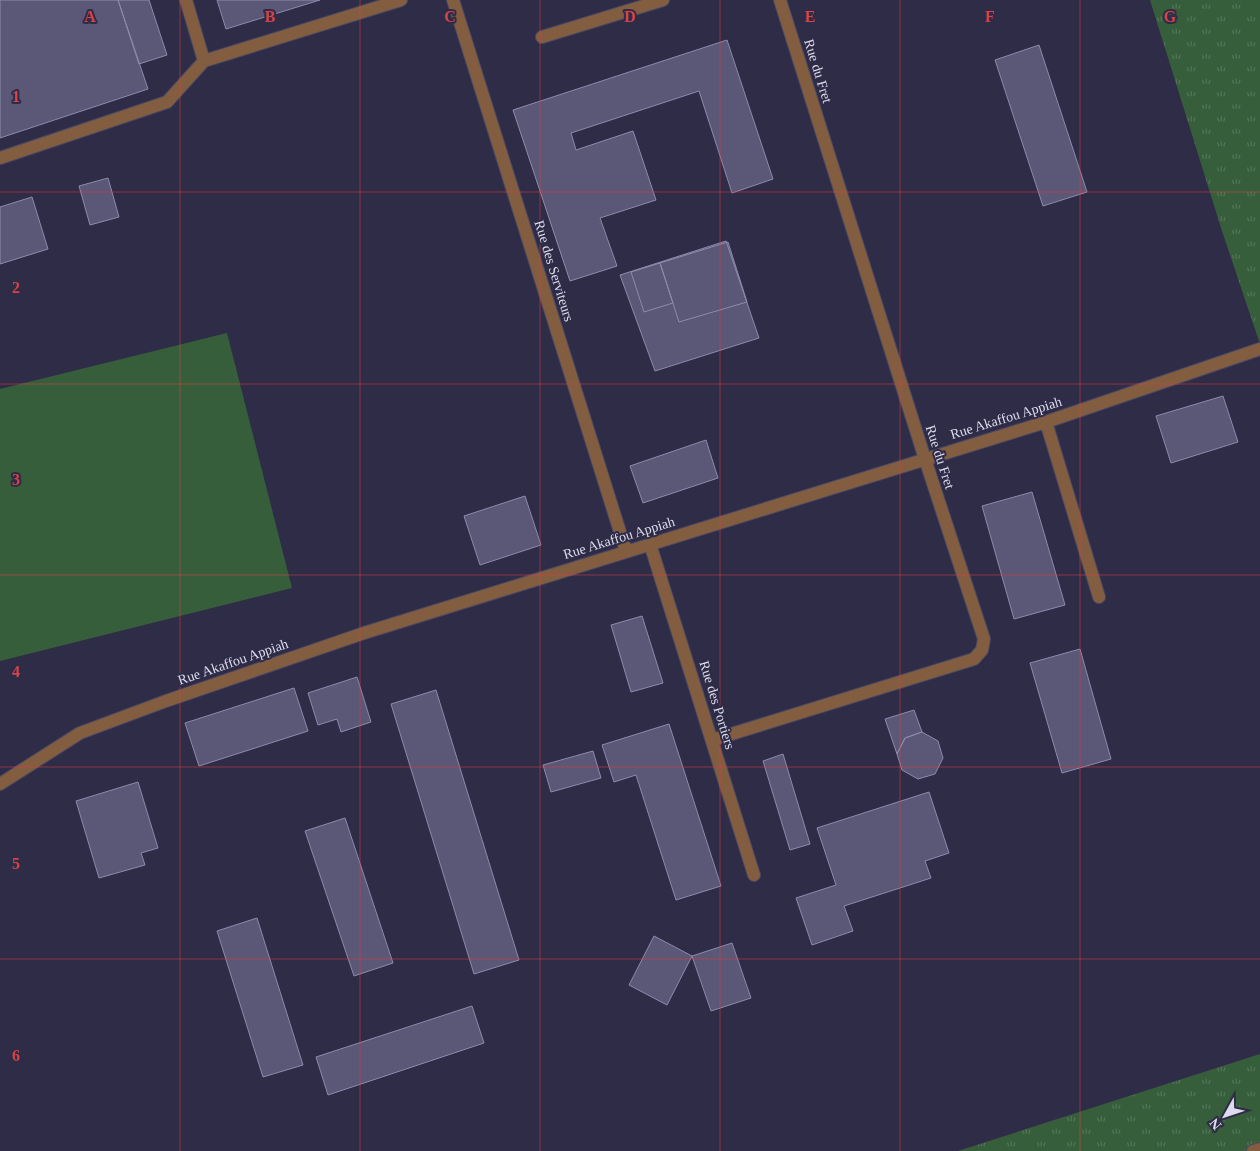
<svg xmlns="http://www.w3.org/2000/svg" width="1260" height="1151" font-family="'Times New Roman',serif">
  <style>
    .grass { fill: url(#grass-tufts) }
    .green { fill: #375e3a }
    .building { fill: #5a5876; stroke: #8d8bab }
    .lines { fill: none; stroke-linecap: round; stroke-linejoin: round }
    .minor-casing { stroke: #4a4862; stroke-width: 14 }
    .minor { stroke: #825d40; stroke-width: 12 }
    .grid { fill: none; stroke: #d74346; stroke-width: 1; stroke-opacity: 0.55 }
    .labels { text-anchor: middle; dominant-baseline: central; stroke-width: 4; stroke-linejoin: round; paint-order: stroke }
    .street-label { font-size: 14px; fill: #dddcee; stroke: #2e2c47 }
    .grid-label { font-size: 16px; text-anchor: middle; font-weight: bold; fill: #d74346; stroke: #2e2c47; stroke-width: 4; stroke-linejoin: round; paint-order: stroke }
  </style>
  <defs>
    <pattern id="grass-tufts" width="24" height="20" patternUnits="userSpaceOnUse" patternTransform="scale(1.25)"><rect width="24" height="20" fill="#375e3a"/><path d="M3 7l-1-3M5 7V3M7 7l1-3M15 17l-1-3M17 17v-4M19 17l1-3" fill="none" stroke="#547457"/></pattern>
  </defs>
  <rect width="100%" height="100%" fill="#2e2c47"/>
  <path class="grass" d="M 1150,0 L 1260,0 L 1260,344 L 1222,231 Z
    M 1260,1054 L 1260,1151 L 958,1151 Z"/>
  <path class="green" d="M 227,333 L 292,588 L 0,661 L 0,389 Z"/>
  <path class="building" d="M 0,0 L 118,0 L 148,89 L 0,138 Z
    M 118,0 L 149,0 L 167,55 L 139,64 Z
    M 217,0 L 320,0 L 226,29 Z
    M 727,40 L 773,179 L 732,193 L 699,91 L 571,133 L 576,150 L 633,131 L 656,200 L 600,218 L 617,266 L 570,281 L 513,110 Z
    M 1039,45 L 1087,192 L 1043,206 L 995,60 Z
    M 108,178 L 119,217 L 90,225 L 79,186 Z
    M 32,197 L 48,249 L 0,264 L 0,207 Z
    M 726,241 L 759,338 L 655,371 L 620,275 Z
    M 728,242 L 747,302 L 679,322 L 660,263 Z
    M 660,263 L 673,303 L 644,312 L 631,272 Z
    M 1223,396 L 1238,442 L 1171,463 L 1156,416 Z
    M 706,440 L 718,478 L 643,503 L 630,466 Z
    M 1032,492 L 1065,605 L 1014,619 L 982,506 Z
    M 525,496 L 541,545 L 480,565 L 464,516 Z
    M 642,616 L 663,683 L 631,692 L 611,625 Z
    M 1080,649 L 1111,759 L 1062,773 L 1030,663 Z
    M 357,677 L 371,722 L 341,732 L 337,719 L 318,725 L 308,693 Z
    M 294,688 L 308,731 L 199,766 L 185,723 Z
    M 436,690 L 519,960 L 474,974 L 391,704 Z
    M 914,710 L 922,732 L 905,738 L 897,754 L 885,719 Z
    M 669,724 L 721,886 L 676,900 L 636,775 L 614,782 L 602,745 Z
    M 922,732 L 938,741 L 943,758 L 935,774 L 918,779 L 902,770 L 897,754 L 905,738 Z
    M 593,751 L 601,778 L 551,792 L 543,765 Z
    M 783,754 L 810,844 L 790,850 L 763,761 Z
    M 138,782 L 158,848 L 141,853 L 145,865 L 99,878 L 76,801 Z
    M 929,792 L 949,853 L 925,861 L 931,878 L 844,906 L 853,931 L 812,945 L 796,898 L 836,885 L 817,828 Z
    M 345,818 L 393,963 L 354,976 L 305,831 Z
    M 257,918 L 303,1065 L 263,1077 L 217,931 Z
    M 654,936 L 692,956 L 667,1005 L 629,985 Z
    M 732,943 L 751,998 L 711,1011 L 692,956 Z
    M 472,1006 L 484,1043 L 328,1095 L 316,1057 Z"/>
  <g class="lines">
    <g class="minor-casing">
      <path id="minor" d="M 186,0 L 204,61 L 401,0
        M 453,0 L 626,551
        M 542,37 L 663,0
        M 0,158 L 167,102 L 204,61
        M 1046,422 L 1099,597
        M 650,544 L 754,875
        M 712,740 L 974,659 L 982,650 L 984,639 L 925,459 L 780,0
        M 0,784 L 80,733 L 166,701 L 364,633 L 1046,422 L 1260,349
        M 1253,1151 L 1260,1149"/>
    </g>
    <use href="#minor" class="minor"/>
  </g>
  <path class="grid" d="M 180,0 L 180,1151M 360,0 L 360,1151M 540,0 L 540,1151M 720,0 L 720,1151M 900,0 L 900,1151M 1080,0 L 1080,1151M 0,192 L 1260,192M 0,384 L 1260,384M 0,575 L 1260,575M 0,767 L 1260,767M 0,959 L 1260,959"/>
  <g class="labels">
    <g class="street-label">
      <text transform="translate(818 71) rotate(73)">Rue du Fret</text>
      <text transform="translate(554 271) rotate(73)">Rue des Serviteurs</text>
      <text transform="translate(1006 418) rotate(-17)">Rue Akaffou Appiah</text>
      <text transform="translate(940 457) rotate(72)">Rue du Fret</text>
      <text transform="translate(619 538) rotate(-17)">Rue Akaffou Appiah</text>
      <text transform="translate(233 662) rotate(-19)">Rue Akaffou Appiah</text>
      <text transform="translate(717 705) rotate(73)">Rue des Portiers</text>
    </g>
  </g>
  <g class="grid-label">
    <text x="90" y="22">A</text>
    <text x="270" y="22">B</text>
    <text x="450" y="22">C</text>
    <text x="630" y="22">D</text>
    <text x="810" y="22">E</text>
    <text x="990" y="22">F</text>
    <text x="1170" y="22">G</text>
    <text x="16" y="102">1</text>
    <text x="16" y="293">2</text>
    <text x="16" y="485">3</text>
    <text x="16" y="677">4</text>
    <text x="16" y="869">5</text>
    <text x="16" y="1061">6</text>
  </g>
  <g transform="translate(1225 1116) rotate(230)" stroke="#2e2c47" stroke-width="4" paint-order="stroke">
  <path d="M0-4L9 19L0 12L-9 19Z" fill="#dddcee"/>
  <text y="-8" font-size="14" font-weight="bold" text-anchor="middle" fill="#dddcee">N</text>
  </g>
</svg>
